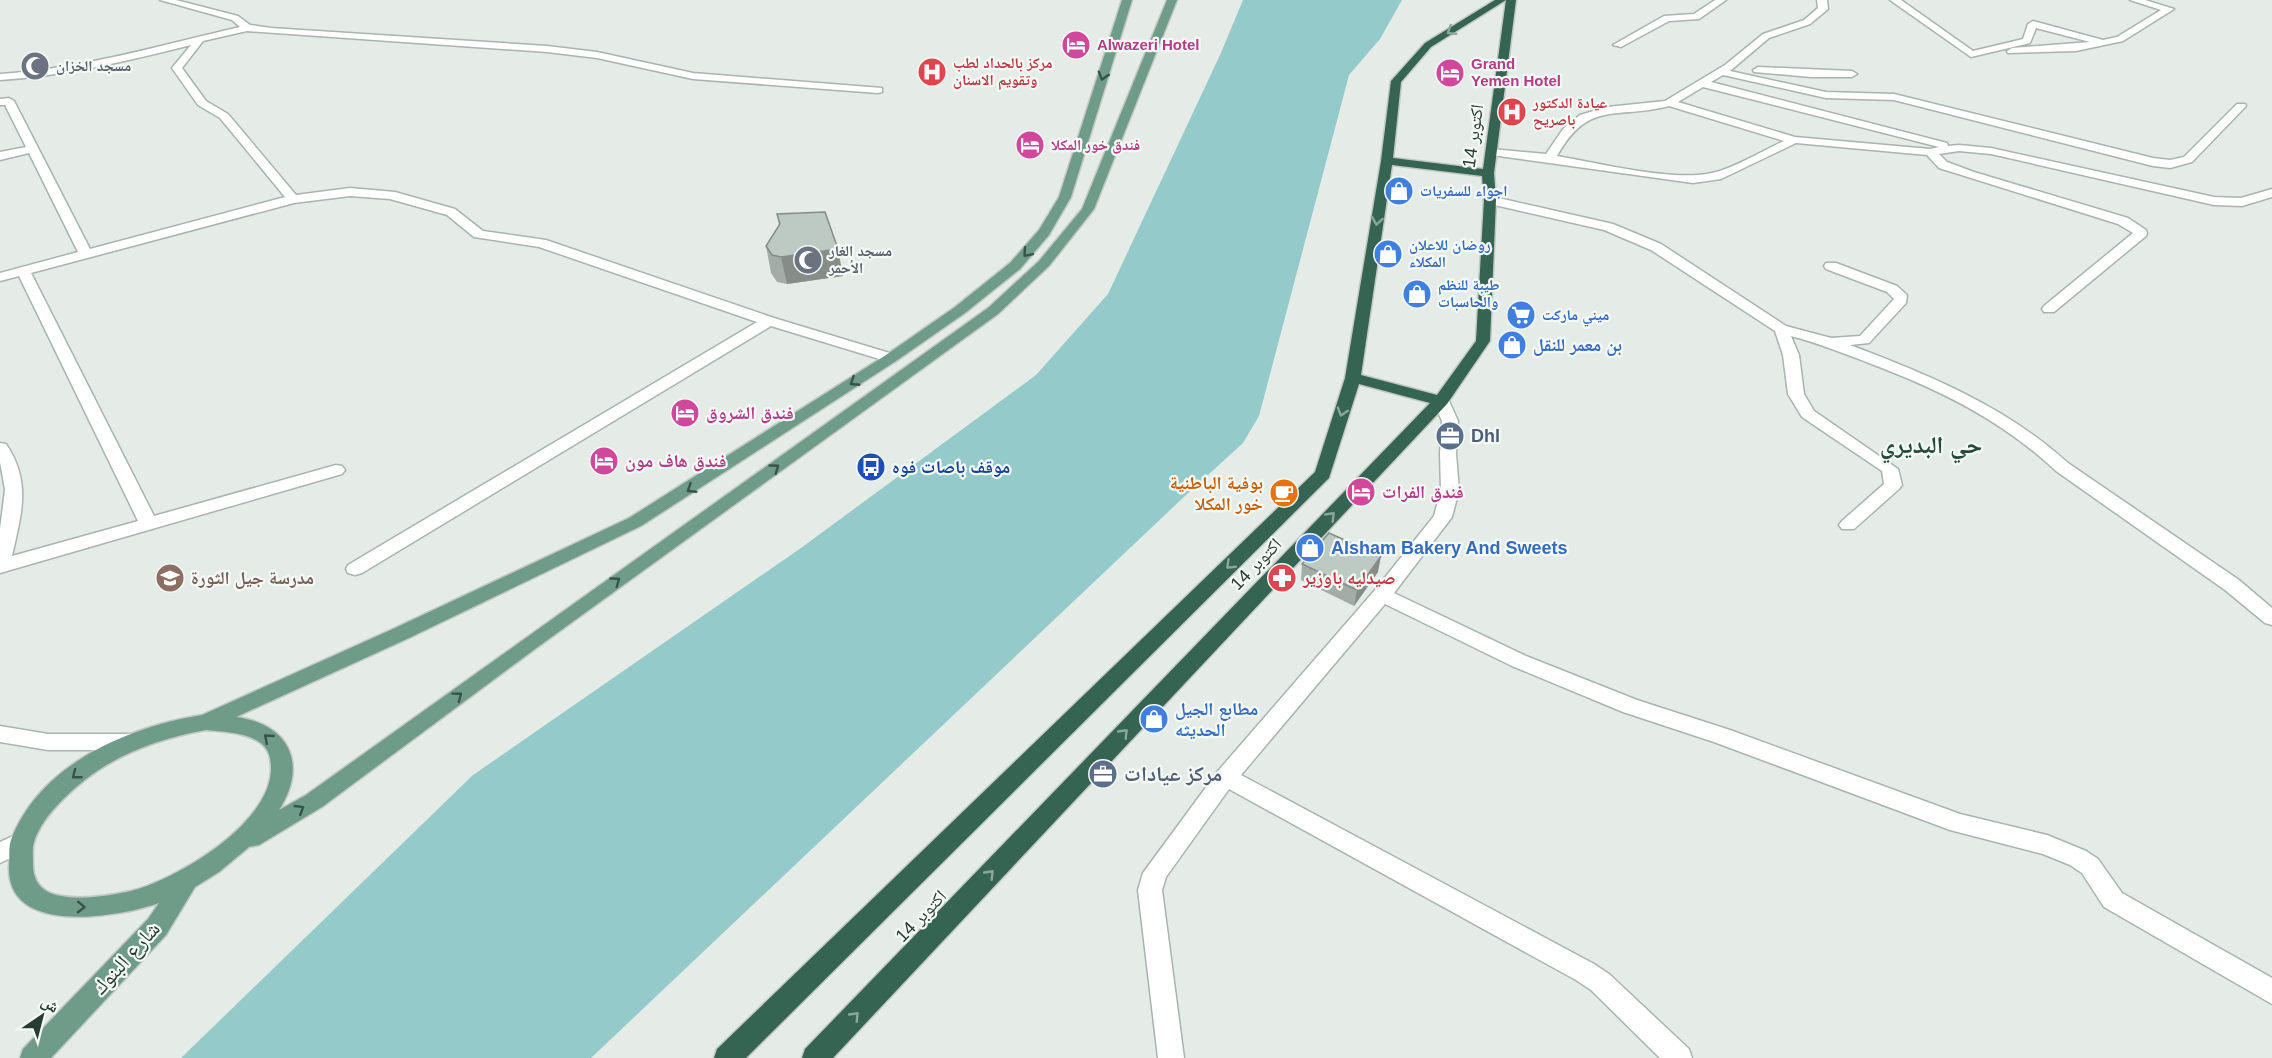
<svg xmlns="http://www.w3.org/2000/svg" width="2272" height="1058" font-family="Helvetica,'Noto Naskh Arabic',sans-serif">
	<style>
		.water { fill: #94cac9 }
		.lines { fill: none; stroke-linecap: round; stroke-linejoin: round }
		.minor-casing { stroke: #a8b4ad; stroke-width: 3 }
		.major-casing { stroke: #c2c8c6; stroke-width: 3 }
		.highway-casing { stroke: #c2c8c6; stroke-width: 3 }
		.minor { fill: #fff; fill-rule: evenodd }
		.major { fill: #6f9c89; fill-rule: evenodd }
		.highway { fill: #356453; fill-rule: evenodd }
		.wall { fill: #a3ada8 }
		.shaded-wall { fill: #848d88 }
		.building { fill: #bdc9c3; stroke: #848d88; stroke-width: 1.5 }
		.oneway { stroke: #8ba79c }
		.oneway2 { stroke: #385448 }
		.labels { text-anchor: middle; stroke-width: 4.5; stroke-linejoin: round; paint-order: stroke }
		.far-hotel-label { font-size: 15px; font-weight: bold; fill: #b23c85; stroke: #f5f9f6; text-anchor: start }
		.far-health-label { font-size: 15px; font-weight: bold; fill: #be3a42; stroke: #f5f9f6; text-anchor: start }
		.far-worship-label { font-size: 15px; font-weight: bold; fill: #5b616d; stroke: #f5f9f6; text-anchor: start }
		.far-shop-label { font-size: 15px; font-weight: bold; fill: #366cbe; stroke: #f5f9f6; text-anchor: start }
		.street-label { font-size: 18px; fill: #263c32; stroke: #f5f9f6 }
		.shop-label { font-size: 18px; font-weight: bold; fill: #366cbe; stroke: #f5f9f6; text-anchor: start }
		.hotel-label { font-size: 18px; font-weight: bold; fill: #b23c85; stroke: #f5f9f6; text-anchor: start }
		.service-label { font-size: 18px; font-weight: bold; fill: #4e5e75; stroke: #f5f9f6; text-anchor: start }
		.transit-label { font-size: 18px; font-weight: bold; fill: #164399; stroke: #f5f9f6; text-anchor: start }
		.food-label { font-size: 18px; font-weight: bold; fill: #c56008; stroke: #f5f9f6; text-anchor: end }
		.education-label { font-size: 18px; font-weight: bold; fill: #785e54; stroke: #f5f9f6; text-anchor: start }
		.health-label { font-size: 18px; font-weight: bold; fill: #be3a42; stroke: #f5f9f6; text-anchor: start }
		.near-service-label { font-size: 21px; font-weight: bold; fill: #4e5e75; stroke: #f5f9f6; text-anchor: start }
		.near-street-label { font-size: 21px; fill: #263c32; stroke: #f5f9f6 }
		.district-label { font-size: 24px; font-weight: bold; fill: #244b3b; stroke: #f5f9f6 }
	</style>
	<rect width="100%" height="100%" fill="#e5ece7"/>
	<polygon class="water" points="1243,0 1402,0 1380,39 1349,75 1259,416 1243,443 1186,495 591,1058 181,1058 473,775 801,548 1036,375 1108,294 1220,55"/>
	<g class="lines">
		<g class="minor-casing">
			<g id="minor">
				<path d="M160,0H176L238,16L250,25L271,28L547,46L597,52L693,73L882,88V92L878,93L693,79L597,58L547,52L247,31L203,41L182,68L206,101L228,114L296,195L350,188L395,192L455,209L483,231L546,240L774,318L896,355L899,358L896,361H886L771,326L362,573L355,575L348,573L346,569L348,565L757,322L539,247L474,237L447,215L390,199L350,196L294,203L31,273L154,516L336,465L342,466L345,470L342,474L0,573V529L5,490L0,462V443L6,444C32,482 21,515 12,556L138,521L19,276L0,281V273L78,252L29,153L0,160V152L26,147L5,105H0V99L9,98L14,101L90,249L285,197L220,118L198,105L172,68L191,45C127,61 65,76 0,80V74C82,69 161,45 240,27L232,20Z"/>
				<polygon points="1715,0 1726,0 1699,19 1669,21 1621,47 1613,45 1664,16 1694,14"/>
				<path d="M1817,0H1827L1828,9L1810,24L1769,38L1730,71L1826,92L1894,94L2153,158L2170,160L2184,157L2237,104H2245L2246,106L2192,162L2170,168L2153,166L1894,100L1826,98L1723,75L1711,82L1947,143L1948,146L1959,145L1991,148L2214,197L2241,198L2272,189V197L2242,206L2214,205L1991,154L1959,151L1939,154L1947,162L1974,172L2128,218L2146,230L2147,233L2146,236L2054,312H2044L2042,309L2044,306L2133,233L2118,224L1939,168L1927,155L1796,143L1721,179L1693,183L1492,155L1486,152L1492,149L1546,154L1563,129L1580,115L1607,107L1665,101L1725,65L1763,34L1804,20L1818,8ZM1703,87L1939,147L1930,149L1795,137L1678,102ZM1669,106L1784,141C1764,150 1733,169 1712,173C1673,182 1599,163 1557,156C1589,99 1616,120 1669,106Z"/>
				<polygon points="1890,0 1901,0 1973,51 2023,39 2028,24 2033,21 2103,40 2117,37 2161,10 2130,0 2145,0 2174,9 2123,41 2076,51 2008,53 2007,51 2012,48 2090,42 2036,28 2030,43 1971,57"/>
				<polygon points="1758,67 1852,71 1857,74 1852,77 1811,77 1754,72 1753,70"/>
				<path d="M1490,196L1613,224L1661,244L1786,326L1831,338L1860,336L1894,299L1887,292L1826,269L1824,266L1826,263H1836L1897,286L1907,295L1906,303L1869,343L1850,345C1929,375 2005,406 2068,463L2239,580L2272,608V625L2265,623L2225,590L2056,471C2002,420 1938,389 1869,363C1843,353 1818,343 1791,336L1799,355L1804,394L1814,411L1898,469L1902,485L1899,489L1854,529H1842L1839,525L1842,521L1884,484L1882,471L1802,417L1788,394L1783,355L1775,331L1651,250L1604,230L1486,203L1484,200L1486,197Z"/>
				<polygon points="1441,396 1449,401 1458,421 1456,454 1459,490 1452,517 1394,593 1526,656 1637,700 1730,730 1960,814 2047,835 2086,851 2098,859 2122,893 2272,978 2272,1004 2104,907 2082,873 2070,865 2043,854 1950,830 1714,742 1623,712 1512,666 1385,604 1241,775 1594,964 1609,974 1689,1049 1692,1058 1660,1058 1591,990 1576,980 1229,789 1166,877 1162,890 1184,1058 1158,1058 1138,890 1143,873 1218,771 1375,590 1434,516 1441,490 1440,454 1442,421 1433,401"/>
				<polygon points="0,726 48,734 131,734 139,736 142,742 139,748 131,750 48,750 0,742"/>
				<polygon points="22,832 30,835 34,842 30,849 0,863 0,842"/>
			</g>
		</g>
		<g class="major-casing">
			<path id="major" d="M1122,0H1132L1071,197L1049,235L1020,269L965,313L896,361L641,526L409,638L236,717C290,724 308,765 279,810L306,795L988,308L1039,261L1082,209L1167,0H1177L1094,209L1049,266L998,314L535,649L322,807L259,845L249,847L219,872L195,887L166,935L51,1058H20L23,1049L148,919L159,903C119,917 7,937 9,867C10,859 8,848 11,840C40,764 128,727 202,715L395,628L629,518L886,355L955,307L1010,263L1039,230L1059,197ZM206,730C224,732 247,732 262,744C270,751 271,760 271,769C271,823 178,879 131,891C108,896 74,902 50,893C37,887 33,877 33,864C33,857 32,848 34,842C42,817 66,795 86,779C121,752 162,738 206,730Z"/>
		</g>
		<g class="highway-casing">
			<path id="highway" d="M1495,0H1506L1431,47L1401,82L1393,158L1483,169L1506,0H1516L1494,173L1496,200L1490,341L1447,404L833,1058H802L805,1049L1430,403L1359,384L1329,478L746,1058H714L717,1049L1315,472L1345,378L1381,161L1391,81L1425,43ZM1392,165L1482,176L1484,200L1476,341L1437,395L1361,375Z"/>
		</g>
		<use href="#minor" class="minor"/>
		<use href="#major" class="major"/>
		<use href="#highway" class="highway"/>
	</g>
	<g class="wall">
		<polygon points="777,214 843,276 787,284 777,282 771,273 766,246 779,225"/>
		<polygon points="1302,564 1378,572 1354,606 1301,580"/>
	</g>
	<g class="shaded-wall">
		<polygon points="838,249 843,276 787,284 781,257"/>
		<polygon points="1381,556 1378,572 1354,606 1357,590"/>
	</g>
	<g class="building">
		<polygon points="825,212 838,249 781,257 772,255 766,246 780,224 777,214"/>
		<polygon points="1329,533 1381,556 1357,590 1302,564"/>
	</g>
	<defs><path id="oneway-chevron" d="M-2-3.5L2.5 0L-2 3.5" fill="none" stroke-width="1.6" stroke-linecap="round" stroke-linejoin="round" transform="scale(1.5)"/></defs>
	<g class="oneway">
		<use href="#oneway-chevron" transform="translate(1451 31) rotate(148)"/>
		<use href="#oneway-chevron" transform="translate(1377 221) rotate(99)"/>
		<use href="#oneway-chevron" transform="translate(1342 412) rotate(107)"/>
		<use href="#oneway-chevron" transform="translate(1331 516) rotate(-46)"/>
		<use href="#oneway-chevron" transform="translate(1230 565) rotate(136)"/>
		<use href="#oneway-chevron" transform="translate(1124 733) rotate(-46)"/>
		<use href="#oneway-chevron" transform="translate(990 874) rotate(-46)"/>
		<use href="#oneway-chevron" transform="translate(855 1016) rotate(-46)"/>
	</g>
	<g class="oneway2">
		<use href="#oneway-chevron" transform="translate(1103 76) rotate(107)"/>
		<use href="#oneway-chevron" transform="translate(1027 253) rotate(131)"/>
		<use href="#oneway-chevron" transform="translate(854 382) rotate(147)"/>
		<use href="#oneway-chevron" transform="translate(775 468) rotate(-36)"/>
		<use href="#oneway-chevron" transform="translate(691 489) rotate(147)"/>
		<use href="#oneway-chevron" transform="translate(616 581) rotate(-36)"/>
		<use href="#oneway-chevron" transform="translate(458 696) rotate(-37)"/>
		<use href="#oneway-chevron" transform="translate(268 738) rotate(-139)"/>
		<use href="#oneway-chevron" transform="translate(76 775) rotate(142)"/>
		<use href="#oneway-chevron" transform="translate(300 809) rotate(-31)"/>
		<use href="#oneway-chevron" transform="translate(81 907) rotate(1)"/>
	</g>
	<defs>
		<g id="hotel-disc" transform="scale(1.5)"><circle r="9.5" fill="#d1479c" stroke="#f5f9f6"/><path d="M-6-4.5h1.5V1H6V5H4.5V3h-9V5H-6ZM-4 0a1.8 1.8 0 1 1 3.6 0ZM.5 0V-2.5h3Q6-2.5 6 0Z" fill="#fff"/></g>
		<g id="mosque-disc" transform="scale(1.5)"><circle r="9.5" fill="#6b7280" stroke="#f5f9f6"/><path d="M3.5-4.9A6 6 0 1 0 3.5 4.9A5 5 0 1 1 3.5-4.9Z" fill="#fff"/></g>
		<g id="hospital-disc" transform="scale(1.5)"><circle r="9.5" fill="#e0444e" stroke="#f5f9f6"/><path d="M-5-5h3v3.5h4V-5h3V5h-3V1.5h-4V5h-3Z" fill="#fff"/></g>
		<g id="shop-disc" transform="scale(1.5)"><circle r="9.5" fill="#3f7fe0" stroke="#f5f9f6"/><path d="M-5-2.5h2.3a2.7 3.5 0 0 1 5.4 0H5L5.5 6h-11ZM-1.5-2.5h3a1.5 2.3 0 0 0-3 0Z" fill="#fff"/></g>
		<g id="supermarket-disc" transform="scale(1.5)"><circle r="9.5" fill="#3f7fe0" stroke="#f5f9f6"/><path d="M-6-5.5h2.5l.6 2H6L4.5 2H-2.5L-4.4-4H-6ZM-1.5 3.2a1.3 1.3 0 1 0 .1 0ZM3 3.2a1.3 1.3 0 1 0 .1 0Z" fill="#fff"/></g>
		<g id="office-disc" transform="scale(1.5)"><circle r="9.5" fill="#5c6f8a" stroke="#f5f9f6"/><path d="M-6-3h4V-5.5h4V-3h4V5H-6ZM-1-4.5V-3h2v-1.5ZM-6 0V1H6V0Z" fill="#fff"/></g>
		<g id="bus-disc" transform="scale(1.5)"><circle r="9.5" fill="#1a4fb4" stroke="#f5f9f6"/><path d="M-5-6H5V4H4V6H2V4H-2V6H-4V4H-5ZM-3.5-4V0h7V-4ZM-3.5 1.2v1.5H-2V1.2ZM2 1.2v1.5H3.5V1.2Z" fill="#fff"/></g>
		<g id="cafe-disc" transform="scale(1.5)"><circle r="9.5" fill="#e8710a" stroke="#f5f9f6"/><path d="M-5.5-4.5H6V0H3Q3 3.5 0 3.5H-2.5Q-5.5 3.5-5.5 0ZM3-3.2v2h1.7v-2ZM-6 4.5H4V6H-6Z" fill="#fff"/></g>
		<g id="school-disc" transform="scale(1.5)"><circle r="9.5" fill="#8d6e63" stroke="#f5f9f6"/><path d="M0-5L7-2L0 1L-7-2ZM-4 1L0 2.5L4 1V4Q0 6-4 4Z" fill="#fff"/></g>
		<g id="pharmacy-disc" transform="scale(1.5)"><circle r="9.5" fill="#e0444e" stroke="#f5f9f6"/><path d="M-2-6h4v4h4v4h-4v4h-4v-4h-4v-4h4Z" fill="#fff"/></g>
	</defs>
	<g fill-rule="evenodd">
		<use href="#hotel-disc" x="1076" y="45"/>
		<use href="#mosque-disc" x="35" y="66"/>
		<use href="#hospital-disc" x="932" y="72"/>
		<use href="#hotel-disc" x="1450" y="73"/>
		<use href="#hospital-disc" x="1512" y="112"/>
		<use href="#hotel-disc" x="1030" y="145"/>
		<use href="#shop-disc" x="1399" y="191"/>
		<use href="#shop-disc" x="1388" y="254"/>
		<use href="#mosque-disc" x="808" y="260"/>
		<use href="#shop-disc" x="1417" y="294"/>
		<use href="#supermarket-disc" x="1521" y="315"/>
		<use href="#shop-disc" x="1512" y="345"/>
		<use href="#hotel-disc" x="685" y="413"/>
		<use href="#office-disc" x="1450" y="436"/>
		<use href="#hotel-disc" x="604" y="461"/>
		<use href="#bus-disc" x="871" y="467"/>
		<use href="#hotel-disc" x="1361" y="492"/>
		<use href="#cafe-disc" x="1284" y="493"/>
		<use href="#shop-disc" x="1310" y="548"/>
		<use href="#school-disc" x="170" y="578"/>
		<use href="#pharmacy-disc" x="1282" y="578"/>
		<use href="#shop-disc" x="1154" y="719"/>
		<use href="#office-disc" x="1103" y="774"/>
	</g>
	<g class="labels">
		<g class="far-hotel-label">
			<text x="1097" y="50">Alwazeri Hotel</text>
			<text x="1471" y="69">Grand<tspan x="1471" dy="17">Yemen Hotel</tspan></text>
			<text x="1051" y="150">فندق خور المكلا</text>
		</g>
		<g class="far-health-label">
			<text x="953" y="68">مركز بالحداد لطب<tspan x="953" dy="17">وتقويم الاسنان</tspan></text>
			<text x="1533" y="108">عيادة الدكتور<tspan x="1533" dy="17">باصريح</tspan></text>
		</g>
		<g class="far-worship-label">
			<text x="56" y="71">مسجد الخزان</text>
			<text x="829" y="256">مسجد الغار<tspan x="829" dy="17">الأحمر</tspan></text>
		</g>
		<g class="far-shop-label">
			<text x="1420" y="196">اجواء للسفريات</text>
			<text x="1409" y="250">روضان للاعلان<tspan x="1409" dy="17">المكلاء</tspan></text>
			<text x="1438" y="290">طيبة للنظم<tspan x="1438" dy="17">والحاسبات</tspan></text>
			<text x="1542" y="320">ميني ماركت</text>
		</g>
		<g class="street-label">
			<text transform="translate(1473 136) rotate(-82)" y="6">14 اكتوبر</text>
			<text transform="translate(1256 564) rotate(-46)" y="6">14 اكتوبر</text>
			<text transform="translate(921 916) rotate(-46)" y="6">14 اكتوبر</text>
		</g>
		<g class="shop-label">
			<text x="1533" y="351">بن معمر للنقل</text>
			<text x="1331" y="554">Alsham Bakery And Sweets</text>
			<text x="1175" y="715">مطابع الجيل<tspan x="1175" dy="21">الحديثه</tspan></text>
		</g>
		<g class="hotel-label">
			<text x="706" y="419">فندق الشروق</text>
			<text x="625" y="467">فندق هاف مون</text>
			<text x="1382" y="498">فندق الفرات</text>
		</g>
		<g class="service-label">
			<text x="1471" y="442">Dhl</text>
		</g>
		<g class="transit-label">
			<text x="892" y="473">موقف باصات فوه</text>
		</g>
		<g class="food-label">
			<text x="1263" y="489">بوفية الباطنية<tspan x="1263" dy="21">خور المكلا</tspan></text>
		</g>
		<g class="education-label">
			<text x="191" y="584">مدرسة جيل الثورة</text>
		</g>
		<g class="health-label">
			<text x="1303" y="584">صيدليه باوزير</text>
		</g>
		<g class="near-service-label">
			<text x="1124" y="781">مركز عيادات</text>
		</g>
		<g class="near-street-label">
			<text transform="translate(126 958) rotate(-48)" y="7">شارع البنوك</text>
		</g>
		<g class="district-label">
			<text x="1931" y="453">حي البديري</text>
		</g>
	</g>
	<g transform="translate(42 1016) rotate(35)" stroke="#f5f9f6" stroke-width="4.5" paint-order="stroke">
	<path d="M0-4.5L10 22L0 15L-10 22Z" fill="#263c32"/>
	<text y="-9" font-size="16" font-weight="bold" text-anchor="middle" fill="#263c32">ش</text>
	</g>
</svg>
